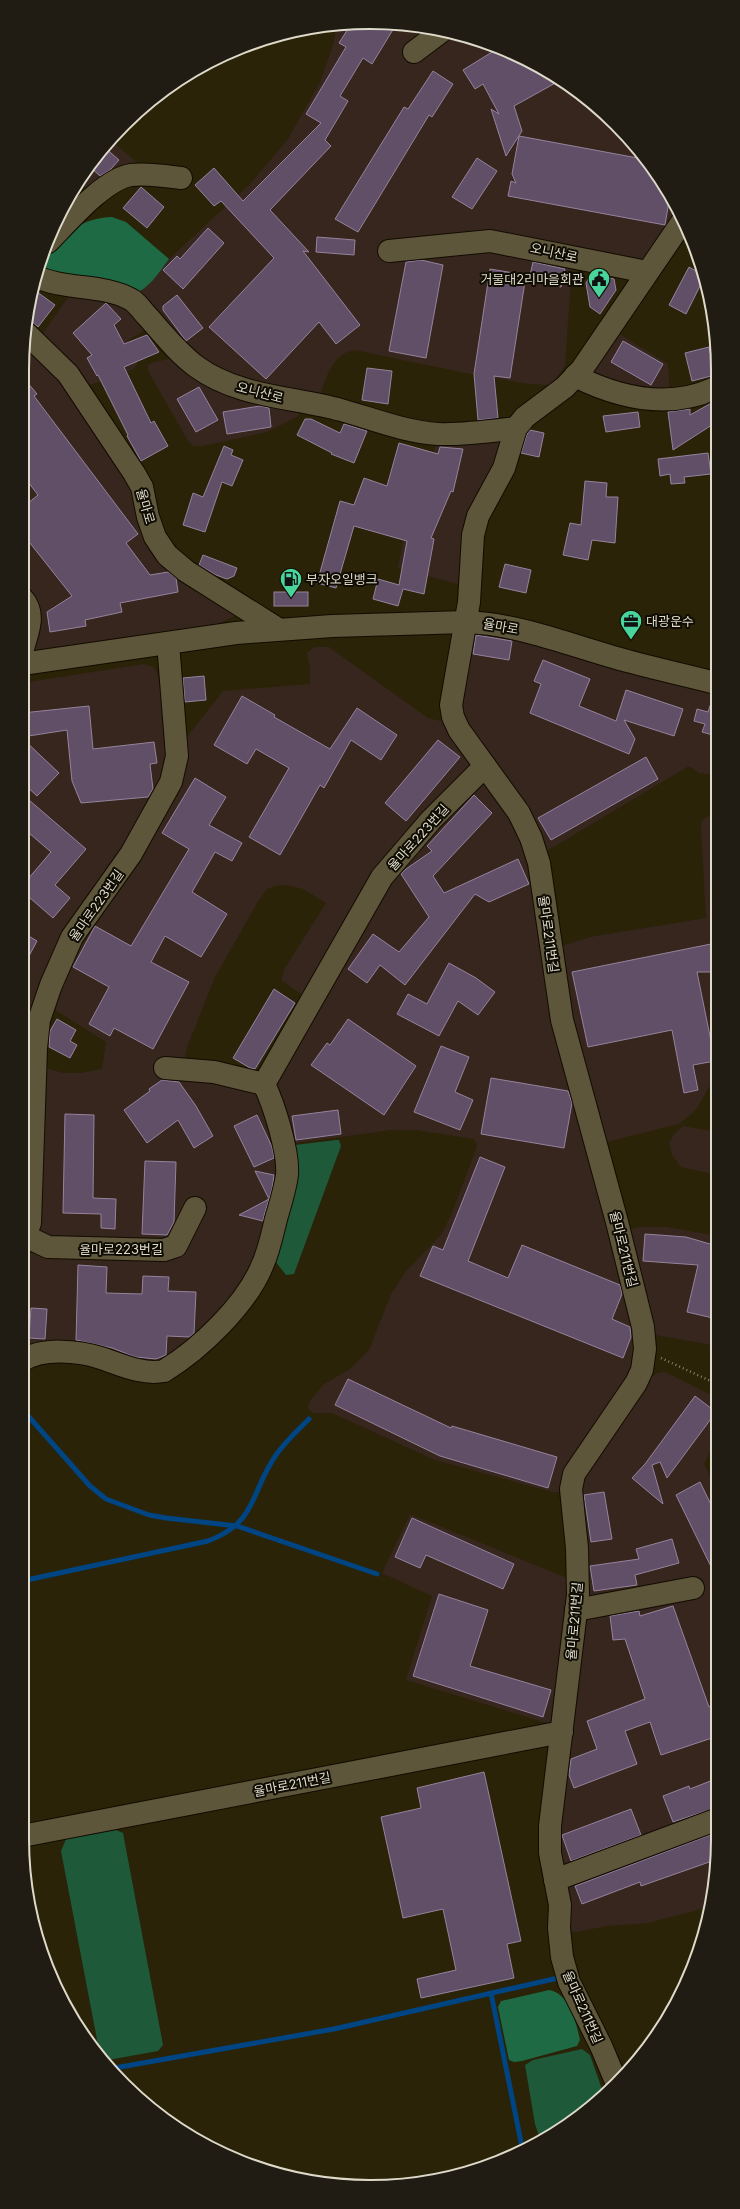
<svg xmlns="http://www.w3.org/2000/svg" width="740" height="2209" font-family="Inter,'Noto Sans KR',sans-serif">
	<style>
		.industrial { fill: #37261d }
		.green { fill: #1e593a }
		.forest { fill: #1d6a44 }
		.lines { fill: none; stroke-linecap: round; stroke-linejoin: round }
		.stream { stroke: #004583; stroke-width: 5 }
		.building { fill: #604f67; stroke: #95839d }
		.minor-casing { stroke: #120c00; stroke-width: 24 }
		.path { stroke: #87816b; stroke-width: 2.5; stroke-dasharray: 1 3; stroke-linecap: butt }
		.minor { stroke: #5d563a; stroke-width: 22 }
		.labels { text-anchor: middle; stroke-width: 4; stroke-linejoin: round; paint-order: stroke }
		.street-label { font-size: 13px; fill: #dedaca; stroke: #0f0c03 }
		.poi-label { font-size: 13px; fill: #dedaca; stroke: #0f0c03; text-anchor: start }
		.rim { fill: none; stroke: #dedaca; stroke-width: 2 }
	</style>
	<rect width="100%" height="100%" fill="#2a2307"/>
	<g class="industrial">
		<polygon points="393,23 423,28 440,40 452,32 460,34 544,69 632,141 677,213 646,260 576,246 572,263 565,366 551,385 529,384 465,373 355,350 345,353 337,359 329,371 318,399 218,373 132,294 147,286 169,259 252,182 288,139 321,80 333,45 337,25"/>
		<polygon points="111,140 136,162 108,180 89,189 78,184 94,158"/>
		<polygon points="71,293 118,300 150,327 127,341 137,359 137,365 132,370 87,386 41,336"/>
		<polygon points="613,330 668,364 670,395 657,396 587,371"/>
		<polygon points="26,340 52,365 129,475 143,522 235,611 233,617 205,629 22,653 22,370"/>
		<polygon points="174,358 298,407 299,416 267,432 203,446 193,446 188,441 148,371 148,365 154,362"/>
		<polygon points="505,434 461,585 398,568 407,520 423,489 437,441"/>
		<polygon points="471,626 716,690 716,773 707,774 699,773 689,766 545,852 472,736 460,702"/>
		<polygon points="314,647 329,647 428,718 445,722 471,766 304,996 281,980 285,968 326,903 303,889 287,885 275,886 267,889 256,905 215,977 186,1050 185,1059 256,1088 283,1162 254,1273 169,1364 22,1355 22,1229 43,1067 63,1073 81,1073 102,1069 106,1042 52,1008 63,971 186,738 223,691 310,684 310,669 307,653"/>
		<polygon points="144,664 153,667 157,673 160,684 168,749 166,783 51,959 22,1204 22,795 25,793 22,789 22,683"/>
		<polygon points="486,784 494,787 529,850 632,1303 635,1367 566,1493 552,1492 435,1460 332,1413 313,1413 308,1409 309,1402 324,1384 350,1369 369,1350 391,1294 406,1271 441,1235 452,1213 477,1146 474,1139 416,1130 392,1130 288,1144 277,1097 277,1084 395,872 477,787"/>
		<polygon points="716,812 717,1073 696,1110 679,1124 603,1143 569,1016 559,947 590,937 706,918 701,827 702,820"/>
		<polygon points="683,1126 717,1132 717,1175 681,1167 672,1155 669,1143 674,1134"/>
		<polygon points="642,1227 667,1227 717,1236 717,1346 650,1334 629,1233 633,1228"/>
		<polygon points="665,1372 717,1398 717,1437 704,1464 717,1490 718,1839 709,1907 648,1923 607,1926 576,1932 570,1931 555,1853 580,1477 650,1378 657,1373"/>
		<polygon points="410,1514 572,1580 553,1725 406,1680 432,1596 382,1573"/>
	</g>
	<g class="green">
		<polygon points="336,1140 339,1140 341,1146 294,1274 286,1275 275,1261 295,1145"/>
		<polygon points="116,1830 123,1833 163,2045 158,2051 108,2060 103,2059 99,2050 61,1851 66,1839"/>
		<polygon points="582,2049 590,2055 604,2095 564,2128 540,2139 535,2124 525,2065 533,2060"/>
	</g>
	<g class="forest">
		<path d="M112,217L126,222L169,259C159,272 149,290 132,294L40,268C56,239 78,218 112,217Z"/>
		<path d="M549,1990C569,1993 576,2022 580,2040L577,2046L522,2061L514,2062L509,2060L498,2007L501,2001Z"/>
	</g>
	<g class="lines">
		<g class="stream">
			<polyline points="22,1409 90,1486 106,1499 149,1515 166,1518 237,1526 377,1574"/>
			<path d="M22,1581L208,1541C258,1522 250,1492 276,1455C285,1442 298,1430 309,1419"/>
			<polyline points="491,1993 522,2147"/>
			<polyline points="109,2069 334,2029 558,1978"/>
		</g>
	</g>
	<g class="building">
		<polygon points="393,23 397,23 372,64 363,58 340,96 348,101 325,140 331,146 270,210 309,252 303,251 360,325 336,344 319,322 266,379 209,327 274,258 221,201 214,206 195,185 214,168 243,201 321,123 306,114 346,47 339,43 351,24"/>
		<polygon points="497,49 544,69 559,81 514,106 522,131 506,156 491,109 499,114 483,84 475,89 463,70"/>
		<polygon points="433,71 453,84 432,117 429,115 358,232 335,219 404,107 408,109"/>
		<polygon points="519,136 643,159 669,201 665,225 508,196 511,181 516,183 512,174"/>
		<polygon points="104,147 119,160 110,170 100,176 89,166"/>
		<polygon points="477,158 497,171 472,209 452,197"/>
		<polygon points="141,187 164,207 147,228 123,208"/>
		<polygon points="208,228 224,243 183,289 163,270 177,256 180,259"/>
		<polygon points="317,237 355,240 354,255 316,252"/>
		<polygon points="421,260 443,265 426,358 389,351 406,262"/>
		<polygon points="533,262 565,269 561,287 529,280"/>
		<polygon points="689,267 701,274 703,280 686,314 669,305"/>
		<polygon points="490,269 526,275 510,378 494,376 498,418 478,420 474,374"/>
		<polygon points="591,274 614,279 616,290 600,314 590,307 586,283"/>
		<polygon points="33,289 55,305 38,327 29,319"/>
		<polygon points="177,295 203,328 186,341 163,310 163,306"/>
		<polygon points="106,303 121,319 114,325 124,344 147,335 159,352 124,367 151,423 154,421 168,446 141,461 127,436 128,435 98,375 97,376 87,358 92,355 73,333"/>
		<polygon points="623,341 663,364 651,385 611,362"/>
		<polygon points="709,347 715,375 692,381 685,353"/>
		<polygon points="367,368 392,371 388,404 362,400"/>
		<polygon points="22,376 37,394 34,396 138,534 126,543 150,575 168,572 176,578 178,592 120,603 122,612 85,620 86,626 50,632 47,612 72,596 22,533 22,508 38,495 22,474"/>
		<polygon points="199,387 218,420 196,432 177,399"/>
		<polygon points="715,401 715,423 673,450 668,412 690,409 690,415"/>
		<polygon points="260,406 269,408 271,427 227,434 223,412"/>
		<polygon points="638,412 640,427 606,432 603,416"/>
		<polygon points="305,419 311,419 340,433 344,424 367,431 354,463 331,454 332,453 297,435"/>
		<polygon points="530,430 544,433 539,457 521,453 527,434"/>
		<polygon points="399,443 438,454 440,447 463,449 453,492 451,491 431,538 434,539 424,594 403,589 398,606 373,599 378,579 399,585 407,541 354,526 336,588 317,583 340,501 354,505 364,478 387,486"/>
		<polygon points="224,446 233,450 231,455 243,460 232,486 222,482 205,532 183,525 193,493 203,497"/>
		<polygon points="708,453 711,474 684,477 685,483 671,484 670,474 660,476 658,459"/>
		<polygon points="585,481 607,483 606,497 618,497 615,543 592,540 588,560 563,555 570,523 581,525"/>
		<polygon points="203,555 237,568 234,576 227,579 216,575 199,565"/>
		<polygon points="505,564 531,570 526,593 499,587"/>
		<rect x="274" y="592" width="34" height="14"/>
		<polygon points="476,635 512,641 509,660 473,654"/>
		<polygon points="543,660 590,679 579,706 616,721 626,690 683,709 674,736 624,720 635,739 629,754 530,713 541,684 534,681"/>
		<polygon points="204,676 206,700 185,702 183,678"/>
		<polygon points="242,696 275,715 274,717 330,749 357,708 397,735 381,760 351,740 324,788 320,785 280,855 249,837 289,768 256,749 247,764 214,745"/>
		<polygon points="713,697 716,698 716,736 702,732 705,724 694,721 697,709 708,712"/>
		<polygon points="89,706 93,749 154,742 157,763 150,764 153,789 148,797 81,803 72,781 67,730 22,737 22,713"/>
		<polygon points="22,738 59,773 37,796 22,782"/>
		<polygon points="438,740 460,757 406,821 385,803"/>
		<polygon points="646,757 658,779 551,840 538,818"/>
		<polygon points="195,778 226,797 209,825 242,843 232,861 215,852 192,892 227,914 201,957 165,936 151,962 189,982 153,1049 114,1028 110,1036 89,1024 109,987 73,967 95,926 131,946 189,849 162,833"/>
		<polygon points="474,795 492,813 433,876 444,893 518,859 529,884 489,902 475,894 405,985 380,965 367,983 348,969 373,934 399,952 429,917 401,874 406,869 432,851 427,846"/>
		<polygon points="29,800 86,849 55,885 70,898 53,918 22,891 22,886 51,852 22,827 22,807"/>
		<polygon points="22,932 37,941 22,969"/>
		<polygon points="716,943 716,972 697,972 715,1061 693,1065 698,1090 684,1093 672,1030 588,1047 572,972"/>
		<polygon points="449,963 476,978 495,992 478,1015 458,1001 439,1036 397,1014 408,994 427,1004"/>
		<polygon points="274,989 295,1003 255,1069 250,1068 233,1058"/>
		<polygon points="57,1019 76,1030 70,1041 77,1045 70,1058 49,1047 50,1031"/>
		<polygon points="348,1019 416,1066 384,1115 311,1065 327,1043 330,1045"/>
		<polygon points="441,1046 469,1057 455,1092 473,1100 460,1130 414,1112"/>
		<polygon points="491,1078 568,1091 572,1103 564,1148 481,1134"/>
		<polygon points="162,1080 179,1082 196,1106 213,1136 194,1148 178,1120 147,1143 124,1110 150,1091 149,1089"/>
		<polygon points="338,1110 341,1134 296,1140 292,1116"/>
		<polygon points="65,1114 94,1115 93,1198 116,1199 115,1229 101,1228 101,1214 63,1213"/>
		<polygon points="257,1115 272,1147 274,1158 254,1167 234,1126"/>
		<polygon points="480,1157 505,1167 468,1261 508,1278 522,1245 620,1285 622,1294 612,1319 630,1327 631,1337 623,1358 420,1276 433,1246 443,1250"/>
		<polygon points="145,1161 176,1162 174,1222 167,1235 142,1234"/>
		<polygon points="255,1171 274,1175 272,1189 269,1199 264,1216 263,1221 239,1215 269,1199"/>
		<polygon points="645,1234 686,1237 717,1246 717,1319 687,1312 698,1265 643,1261"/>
		<polygon points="78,1265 107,1267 106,1293 142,1294 143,1276 169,1277 168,1291 196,1292 194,1333 189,1337 167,1336 166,1355 156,1359 135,1357 112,1348 76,1340"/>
		<polygon points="31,1308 47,1309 45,1339 29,1338"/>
		<polygon points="348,1379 451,1428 452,1426 557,1457 548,1488 440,1456 335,1405"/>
		<polygon points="695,1396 716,1412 667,1478 660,1462 652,1465 663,1504 632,1478 645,1464"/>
		<polygon points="700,1482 717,1517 718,1581 676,1495"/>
		<polygon points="604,1492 612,1539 591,1542 584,1495"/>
		<polygon points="412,1518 514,1564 503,1589 426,1555 420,1568 395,1557"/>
		<polygon points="672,1539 679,1563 635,1575 637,1585 594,1591 590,1566 639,1559 636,1549"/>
		<polygon points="439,1594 488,1610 470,1666 551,1690 543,1717 413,1676"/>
		<polygon points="673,1606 709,1707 718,1701 718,1736 661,1755 650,1722 625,1731 637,1764 574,1788 569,1775 571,1759 597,1749 587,1721 645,1699 625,1639 613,1640 610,1616 639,1611 640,1616"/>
		<polygon points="484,1772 521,1941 507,1944 514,1978 421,1998 417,1979 456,1970 443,1909 403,1918 381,1817 421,1808 417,1788"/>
		<polygon points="718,1778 718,1807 673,1822 663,1796 689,1786 690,1789"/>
		<polygon points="631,1809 641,1835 571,1861 562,1835"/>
		<polygon points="710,1835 716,1853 715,1860 641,1886 640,1882 582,1904 575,1886"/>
	</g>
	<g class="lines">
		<g class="minor-casing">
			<g id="minor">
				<polyline points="414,52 442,31"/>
				<path d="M48,242C67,223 104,179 131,175C148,173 165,176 181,178"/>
				<polyline points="389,251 490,241 647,272"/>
				<path d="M35,276C66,291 102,283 132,300C138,304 143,312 148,317C163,334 179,354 197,367C238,397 294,397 341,410C373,419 405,432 438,434C464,435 491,431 516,428"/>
				<polyline points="27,334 68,374 134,473 142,487 148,517 155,537 167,555 186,571 278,629"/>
				<path d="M575,376C619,398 668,410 715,388"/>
				<path d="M22,598C37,614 27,633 22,652"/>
				<path d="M22,664L236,633L332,626L466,622C517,624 564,643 613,657C647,667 681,674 716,683"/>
				<polyline points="165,1068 214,1072 264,1084"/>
				<polyline points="25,1236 48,1247 164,1250 176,1246 195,1208"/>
				<polyline points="22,1244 30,1223 36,1048 39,1020 51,985 72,937 131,854 171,782 177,756 168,643"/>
				<path d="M22,1361C42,1347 79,1351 101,1358C122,1365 142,1375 164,1371C200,1349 246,1305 262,1266C269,1251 272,1235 276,1219C280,1205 285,1190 287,1175C289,1152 274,1105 264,1084L382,877L431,820L485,766"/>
				<polyline points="576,1610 693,1588"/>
				<polyline points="22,1836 562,1732"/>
				<polyline points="555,1880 718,1819"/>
				<polyline points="617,2084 601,2046 569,1982 562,1957 559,1928 560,1905 550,1853 550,1826 578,1595 577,1548 571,1489 574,1474 636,1383 642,1370 645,1349 643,1327 617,1222 562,1020 539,863 531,838 519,813 459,730 453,717 451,705 469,602 473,535 478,516 504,468 516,428 525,417 565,387 582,369 682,222"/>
			</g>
		</g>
		<polyline class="path" points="661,1358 717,1384"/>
		<use href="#minor" class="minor"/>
	</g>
	<defs>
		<g id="civic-pin" transform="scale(1.15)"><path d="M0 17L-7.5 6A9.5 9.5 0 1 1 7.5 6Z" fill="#49d49c" stroke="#0f0c03"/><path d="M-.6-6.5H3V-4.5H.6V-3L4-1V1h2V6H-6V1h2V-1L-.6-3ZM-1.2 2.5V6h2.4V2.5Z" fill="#111"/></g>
		<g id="fuel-pin" transform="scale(1.15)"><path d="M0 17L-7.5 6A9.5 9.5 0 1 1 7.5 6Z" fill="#49d49c" stroke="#0f0c03"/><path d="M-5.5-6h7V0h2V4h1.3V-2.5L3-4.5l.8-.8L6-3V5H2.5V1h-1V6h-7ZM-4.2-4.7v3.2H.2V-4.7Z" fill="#111"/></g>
		<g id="office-pin" transform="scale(1.15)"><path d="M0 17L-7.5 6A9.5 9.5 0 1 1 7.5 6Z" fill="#49d49c" stroke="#0f0c03"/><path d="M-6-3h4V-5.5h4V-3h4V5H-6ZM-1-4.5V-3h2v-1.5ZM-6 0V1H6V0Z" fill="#111"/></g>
	</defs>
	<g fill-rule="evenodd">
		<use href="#civic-pin" x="599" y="279"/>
		<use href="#fuel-pin" x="291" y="579"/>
		<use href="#office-pin" x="631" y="621"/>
	</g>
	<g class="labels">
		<g class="street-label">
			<text transform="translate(554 252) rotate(12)" y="5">오니산로</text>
			<text transform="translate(260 392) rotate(15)" y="5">오니산로</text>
			<text transform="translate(146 506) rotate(74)" y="5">율마로</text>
			<text transform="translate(501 626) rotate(10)" y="5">율마로</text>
			<text transform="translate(418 837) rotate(-48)" y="5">율마로223번길</text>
			<text transform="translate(96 905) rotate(-55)" y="5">율마로223번길</text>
			<text transform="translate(549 934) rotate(82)" y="5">율마로211번길</text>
			<text x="121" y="1254">율마로223번길</text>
			<text transform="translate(624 1249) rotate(76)" y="5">율마로211번길</text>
			<text transform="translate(574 1621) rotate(-85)" y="5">율마로211번길</text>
			<text transform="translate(292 1784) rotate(-11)" y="5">율마로211번길</text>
			<text transform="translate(583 2007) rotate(66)" y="5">율마로211번길</text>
		</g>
		<g class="poi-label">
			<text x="584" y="284" text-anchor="end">거물대2리마을회관</text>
			<text x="306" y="584">부자오일뱅크</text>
			<text x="646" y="626">대광운수</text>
		</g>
	</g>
	<path d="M0 0H740V2209H0ZM370 29H370A341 341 0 0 1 711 370V1839A341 341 0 0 1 370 2180H370A341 341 0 0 1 29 1839V370A341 341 0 0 1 370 29Z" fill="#201c13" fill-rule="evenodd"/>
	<path class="rim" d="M370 29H370A341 341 0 0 1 711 370V1839A341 341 0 0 1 370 2180H370A341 341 0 0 1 29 1839V370A341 341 0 0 1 370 29Z"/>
</svg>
